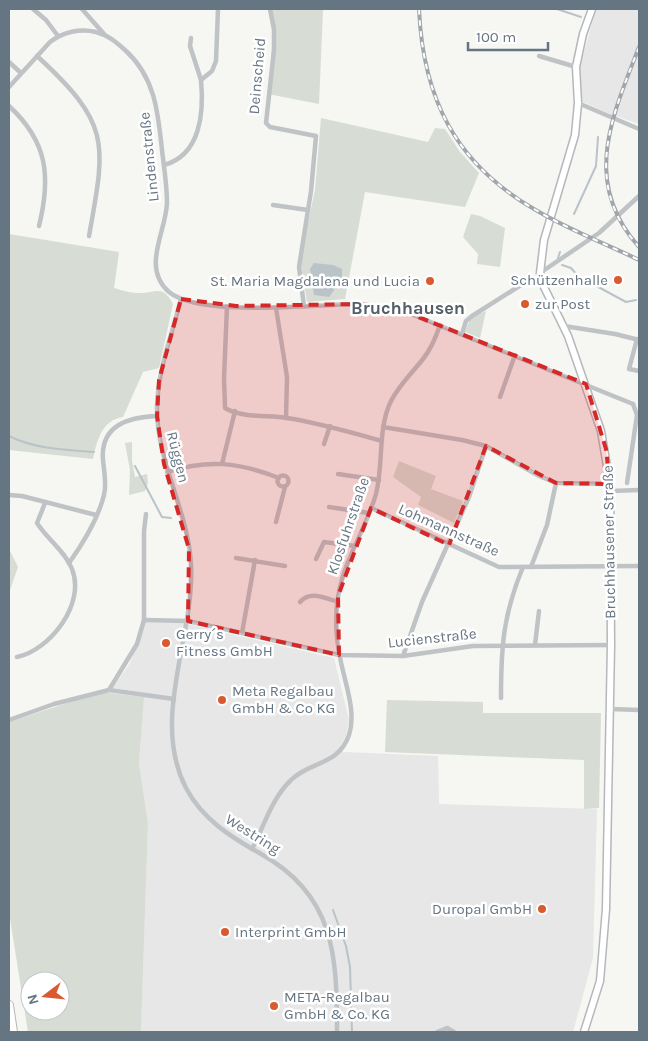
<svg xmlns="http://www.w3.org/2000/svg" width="648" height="1041" font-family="Karla,sans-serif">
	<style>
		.built { fill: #e6e7e6 }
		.green { fill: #d7dcd4; fill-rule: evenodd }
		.water { fill: #b9c3c8 }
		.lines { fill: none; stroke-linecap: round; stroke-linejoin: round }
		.stream { stroke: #b9c3c8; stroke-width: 2 }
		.secondary-casing { stroke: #b4b8bc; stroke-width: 9 }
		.highway-casing { stroke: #b4b7ba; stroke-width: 10 }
		.street { stroke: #bfc3c6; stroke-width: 4.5 }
		.secondary { stroke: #fff; stroke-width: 6 }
		.highway { stroke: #fff; stroke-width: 8 }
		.rail-casing { stroke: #a0a6ab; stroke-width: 4 }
		.rail { stroke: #fff; stroke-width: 2; stroke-dasharray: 5.5; stroke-linecap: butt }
		.marked { fill: #d62828; fill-opacity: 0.2; stroke: #d62828; stroke-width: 4; stroke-dasharray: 10 6; stroke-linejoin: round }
		.poi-dot { fill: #d95a2f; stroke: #fff; stroke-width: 2 }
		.labels { text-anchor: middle; stroke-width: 5; stroke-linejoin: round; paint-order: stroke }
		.street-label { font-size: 15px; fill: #667582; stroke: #fff }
		.poi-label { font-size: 15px; fill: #667582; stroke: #fff; text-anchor: start }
		.quarter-label { font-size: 18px; font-weight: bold; fill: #545e67; stroke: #fff }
	</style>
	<rect width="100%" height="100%" fill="#f6f6f2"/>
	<g class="built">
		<polygon points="596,9 639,9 639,124 610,114 581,101 579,70"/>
		<polygon points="145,622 183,623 334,658 349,720 346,736 339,748 344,752 438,756 439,804 597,809 593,958 573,1032 141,1032 148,823 139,762 144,693 113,688 130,663"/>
	</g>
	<g class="green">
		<polygon points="268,9 323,9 319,104 268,94 273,36"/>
		<polygon points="321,118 428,142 435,128 445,129 460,152 479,173 465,207 365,192 345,299 307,302 300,260 315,190"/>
		<polygon points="471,214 480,216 505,228 500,267 477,264 478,254 463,237"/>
		<path d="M9,234L119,252L114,288C121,290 130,293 138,293C155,294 162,283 173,304L159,368L143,372L123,417C102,420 97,440 93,459L9,450Z"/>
		<polygon points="486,311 480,338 465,332 471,317"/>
		<polygon points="132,442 132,461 135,477 147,474 148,483 145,491 129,495 130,470 125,443"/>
		<polygon points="399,461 436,476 431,489 463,501 454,523 418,505 421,497 393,477"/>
		<polygon points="9,549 18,567 9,593"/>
		<path d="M101,692L144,697L139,763L148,823L141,1032H28L9,912V722ZM30,981H60V1011H30Z"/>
		<polygon points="387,700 483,702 483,713 601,713 599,808 584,809 584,760 385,752"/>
	</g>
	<polygon class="water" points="314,263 333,265 342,269 342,279 329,297 314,295 310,269"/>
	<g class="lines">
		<g class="stream">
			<polyline points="557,9 581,17"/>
			<polyline points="574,214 596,166 598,137"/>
			<polyline points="558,258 560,252"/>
			<polyline points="562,265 571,268 578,276 626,302 636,300"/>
			<path d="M9,436C35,449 65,450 94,452"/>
			<polyline points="135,466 162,517 171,518"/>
			<polyline points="333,910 346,946 350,967 352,1032"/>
		</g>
		<g class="secondary-casing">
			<polyline id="secondary" points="584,1032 600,981 606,909 611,645 610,484 601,431 568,336 544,287 540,273 544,240 575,135 578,103 576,67 583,34 592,9"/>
		</g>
		<g class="highway-casing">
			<polyline id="highway" points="9,1005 13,1032"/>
		</g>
		<g class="street">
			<polyline points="33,9 46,20 58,36"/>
			<polyline points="82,9 104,34"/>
			<polyline points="270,9 274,29 274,50 266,123 270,127 316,136 311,191 299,267 304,306"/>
			<polyline points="191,38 190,46 201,80"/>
			<path d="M37,56C111,124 106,142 89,236"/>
			<polyline points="539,56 576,67"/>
			<polyline points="9,62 21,73"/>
			<path d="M9,87L50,42C63,32 80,28 96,32C108,35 116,42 125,50C155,77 158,112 162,150C164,167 167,185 167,203C166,232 141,268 169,292C201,318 317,304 360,304C374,305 388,308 401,310L633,404"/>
			<polyline points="578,103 639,129"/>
			<path d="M9,106C48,142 51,177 39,226"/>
			<path d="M164,165C201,155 204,112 201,80L212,71L216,61L218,9"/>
			<polyline points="273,205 308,210"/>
			<polyline points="540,273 599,233 639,196"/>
			<path d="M181,299C172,334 158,370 157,406C156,462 188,509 191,564C195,637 150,718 186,788C203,820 231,837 261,854C335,895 337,956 337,1032"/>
			<path d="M227,306L224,378L225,408C241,418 268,415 287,418C319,423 350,432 382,441"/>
			<polyline points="276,308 287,377 286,418"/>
			<polyline points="564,326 615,334 639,340"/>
			<polyline points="462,334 466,321 472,316 521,285 542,282"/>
			<polyline points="637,339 629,369 639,371"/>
			<polyline points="500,397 515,355"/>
			<polyline points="383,427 462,440 486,446 539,476 556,483 610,484"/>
			<polyline points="324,444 330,426"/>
			<polyline points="222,464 235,411"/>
			<path d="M167,472C208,459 238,462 279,478"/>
			<polyline points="338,474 379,480"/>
			<circle cx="283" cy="481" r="5.5"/>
			<polyline points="627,483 637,415 633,404"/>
			<polyline points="611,491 639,490"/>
			<polyline points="9,495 22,496 96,515"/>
			<polyline points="329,507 369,513"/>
			<polyline points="371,508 499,567 639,566"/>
			<polyline points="146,514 144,531 144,620 137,644 109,690 174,699"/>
			<polyline points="276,522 285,487"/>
			<polyline points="236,558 285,566"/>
			<polyline points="316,559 324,542 355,546"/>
			<path d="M69,563C84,542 98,519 104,495C107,483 104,472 103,460C100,425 129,417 157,416"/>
			<polyline points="531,567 547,525 556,483"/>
			<path d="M300,602C310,590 325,598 338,602"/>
			<polyline points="144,620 188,621 339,655 403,656 473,646 611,645"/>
			<polyline points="242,633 255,560"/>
			<polyline points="535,645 539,611"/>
			<polyline points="403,656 422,602 469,497 486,446"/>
			<path d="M17,657C50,650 86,604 72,569C65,551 47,539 37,523L45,503"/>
			<path d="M501,698C501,647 503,615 523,567"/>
			<polyline points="610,709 639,710"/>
			<polyline points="9,720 54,704 109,690"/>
			<path d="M252,849C264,826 272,798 291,780C310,761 338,766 349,735C357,711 344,681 340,657C336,638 335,616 338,597C344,560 366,529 376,494C384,463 377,430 391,401C399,385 412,373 423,359C431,349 436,337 440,325"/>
			<polyline points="437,1032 447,1028 454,1032"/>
		</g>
		<use href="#secondary" class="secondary"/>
		<use href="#highway" class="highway"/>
		<g class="rail-casing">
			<g id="rail">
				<path d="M419,9C423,98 455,163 534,209C567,229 604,243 639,260"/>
				<path d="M639,47C612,117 581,182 639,247"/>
			</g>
		</g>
		<use href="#rail" class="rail"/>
	</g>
	<path class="marked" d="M181,299L236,306L360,304L401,310L586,384L606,449L610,484L556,483L486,446L449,545L371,508L338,596L339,655L188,621L189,549L164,464L157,416L159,380Z"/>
	<g class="poi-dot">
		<circle cx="618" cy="280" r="5"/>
		<circle cx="430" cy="281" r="5"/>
		<circle cx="525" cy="304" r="5"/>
		<circle cx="166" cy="643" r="5"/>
		<circle cx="222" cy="700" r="5"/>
		<circle cx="542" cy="909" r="5"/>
		<circle cx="225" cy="932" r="5"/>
		<circle cx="274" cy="1006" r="5"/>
	</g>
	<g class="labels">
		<g class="street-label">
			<text transform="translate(257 76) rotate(-85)" y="5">Deinscheid</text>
			<text transform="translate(149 157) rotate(-96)" y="5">Lindenstraße</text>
			<text transform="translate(178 457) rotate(76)" y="5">Rüggen</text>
			<text transform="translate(348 526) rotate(-71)" y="5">Klosfuhrstraße</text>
			<text transform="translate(449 530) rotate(24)" y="5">Lohmannstraße</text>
			<text transform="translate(609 542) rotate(-91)" y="5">Bruchhausener Straße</text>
			<text transform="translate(432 638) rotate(-6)" y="5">Lucienstraße</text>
			<text transform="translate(253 834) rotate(32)" y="5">Westring</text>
		</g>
		<g class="poi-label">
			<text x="608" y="285" text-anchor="end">Schützenhalle</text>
			<text x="420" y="286" text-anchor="end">St. Maria Magdalena und Lucia</text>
			<text x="535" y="309">zur Post</text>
			<text x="176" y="639">Gerry´s<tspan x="176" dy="17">Fitness GmbH</tspan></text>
			<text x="232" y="696">Meta Regalbau<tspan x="232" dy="17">GmbH &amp; Co KG</tspan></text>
			<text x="532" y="914" text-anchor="end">Duropal GmbH</text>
			<text x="235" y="937">Interprint GmbH</text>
			<text x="284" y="1002">META-Regalbau<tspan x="284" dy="17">GmbH &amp; Co. KG</tspan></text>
		</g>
		<g class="quarter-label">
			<text x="408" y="314">Bruchhausen</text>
		</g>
	</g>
	<rect width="648" height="1041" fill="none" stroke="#667582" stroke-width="20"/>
	<g transform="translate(45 996) rotate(254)"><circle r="24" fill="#ffffff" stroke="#c2c8cd"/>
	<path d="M0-4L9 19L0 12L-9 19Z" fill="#d95a2f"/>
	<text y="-8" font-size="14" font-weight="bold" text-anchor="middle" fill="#667582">N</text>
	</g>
	<path d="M468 42v8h80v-8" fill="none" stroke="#667582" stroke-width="2.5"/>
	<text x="476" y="42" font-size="15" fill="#667582" stroke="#ffffff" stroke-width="4" paint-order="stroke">100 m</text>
</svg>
